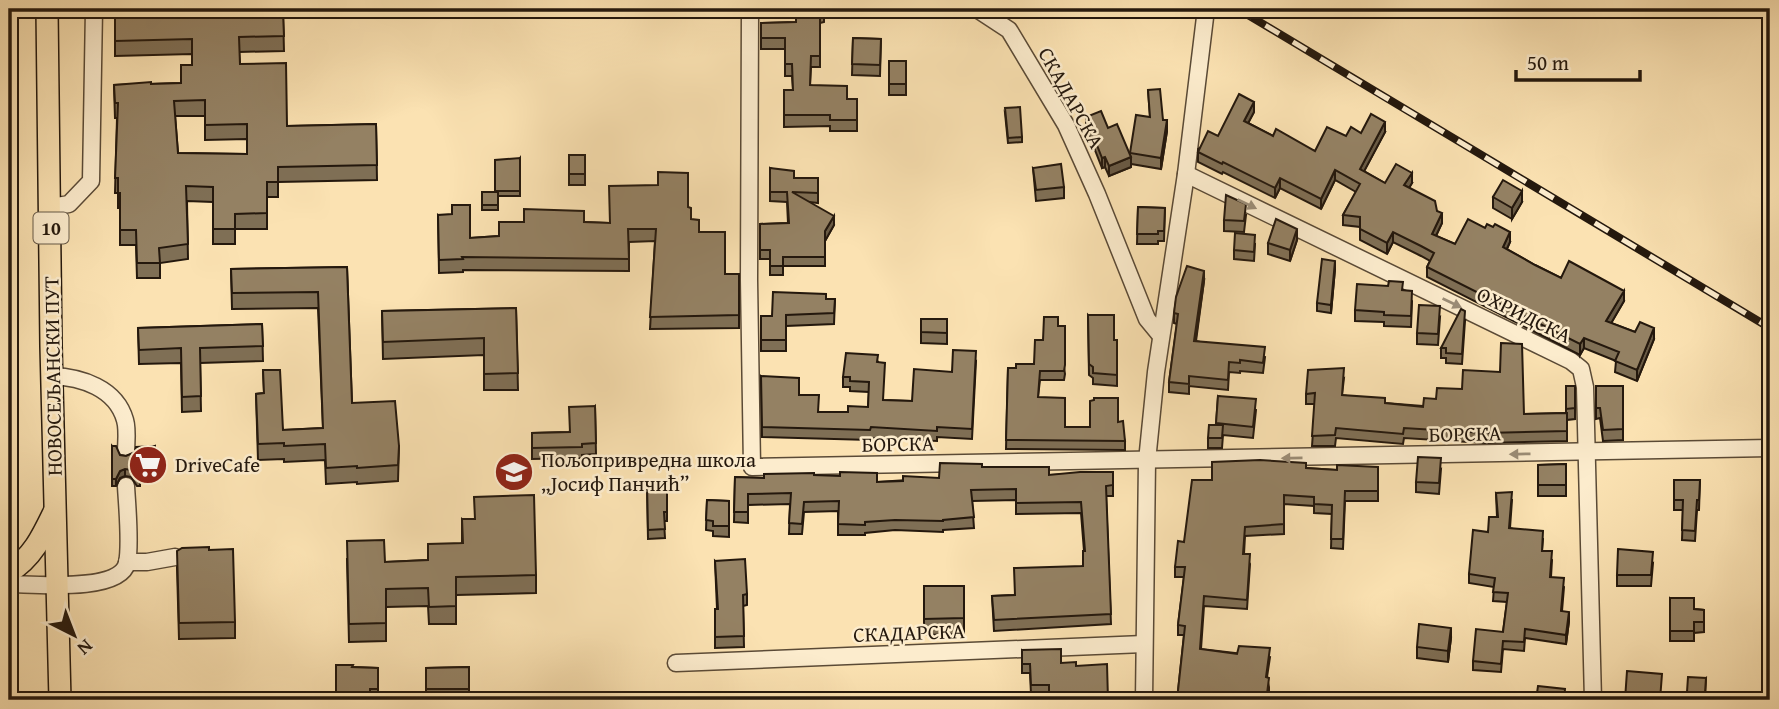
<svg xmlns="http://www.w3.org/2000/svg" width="1779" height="709" font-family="'Gentium Book Plus',serif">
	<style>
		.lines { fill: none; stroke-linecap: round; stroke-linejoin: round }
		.minor-casing { stroke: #5a4a36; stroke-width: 19 }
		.major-casing { stroke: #24180d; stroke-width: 24 }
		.minor { stroke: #fceccd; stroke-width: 16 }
		.major { stroke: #fbe2b2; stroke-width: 21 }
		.rail-casing { stroke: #24180d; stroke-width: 8 }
		.rail { stroke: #fceccd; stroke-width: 5; stroke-dasharray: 16; stroke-linecap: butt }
		.wall { fill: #7f6f55; stroke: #24180d; stroke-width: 2; fill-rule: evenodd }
		.shaded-wall { fill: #685a45; stroke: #24180d; stroke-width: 2 }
		.building { fill: #948163; stroke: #24180d; stroke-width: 2; fill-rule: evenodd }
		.oneway { fill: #9b8d77 }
		.labels { text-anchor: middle; stroke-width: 5; stroke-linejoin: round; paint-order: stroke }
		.shield { fill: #fceccd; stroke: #655847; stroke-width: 2 }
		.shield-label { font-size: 19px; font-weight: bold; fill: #24180d }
		.street-label { font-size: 21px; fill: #24180d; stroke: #fceccd }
		.poi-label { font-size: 21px; fill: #24180d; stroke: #fceccd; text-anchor: start }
	</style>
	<rect width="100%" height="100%" fill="#fbe2b2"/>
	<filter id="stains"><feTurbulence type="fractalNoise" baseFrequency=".00286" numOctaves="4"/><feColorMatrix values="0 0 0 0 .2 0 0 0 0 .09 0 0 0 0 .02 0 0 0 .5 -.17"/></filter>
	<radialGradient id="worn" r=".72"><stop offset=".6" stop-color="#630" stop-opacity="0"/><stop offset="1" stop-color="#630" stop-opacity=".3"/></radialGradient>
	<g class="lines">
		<g class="minor-casing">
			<g id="minor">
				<polyline points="750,9 749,280 752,467 1770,448"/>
				<polyline points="977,9 1009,30 1066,125 1097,194 1147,319 1161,336"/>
				<polyline points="1186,174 1571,361 1581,369 1585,387 1593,700"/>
				<polyline points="51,207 69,204 91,181 94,9"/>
				<path d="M52,376C81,377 116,388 125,420C128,430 126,442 126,453"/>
				<polyline points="127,562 147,562 175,557"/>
				<path d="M9,584C33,584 120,593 127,563C131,545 127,505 126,486"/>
				<polyline points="676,663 1144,644"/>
				<polyline points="1144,700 1147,461 1156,372 1186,174 1206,9"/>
			</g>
		</g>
		<g class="major-casing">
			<g id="major">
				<polyline points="47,9 51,346 60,700"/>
				<path d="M9,572C32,558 42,537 54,512"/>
			</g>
		</g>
		<use href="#minor" class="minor"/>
		<use href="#major" class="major"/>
		<g class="rail-casing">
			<polyline id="rail" points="1238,9 1770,328"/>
		</g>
		<use href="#rail" class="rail"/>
	</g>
	<g class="wall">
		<polygon points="824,9 824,22 820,23 820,67 811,67 810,85 847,99 857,99 857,131 830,131 830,126 784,127 784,90 793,90 792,76 785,76 785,49 761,49 761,23 796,22"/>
		<path d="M283,12L284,51L239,52L240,64L287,126L376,124L377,180L278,182V197H267V229H235V244H213V202L187,201L188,259L160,263V278H137L136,245H120V208H118V193H115L117,118H115L114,85L181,83L192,65V54L115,56V18ZM175,116H205V140L247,139V154L178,153Z"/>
		<polygon points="853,38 881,39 880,76 852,75"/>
		<rect x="889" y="61" width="17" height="34"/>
		<polygon points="1148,90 1163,120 1167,131 1161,169 1131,164 1131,167 1109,176 1105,167 1102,168 1086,127 1086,117 1108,128 1130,154 1150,117"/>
		<polygon points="1254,112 1248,123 1273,136 1315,151 1346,136 1361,133 1385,132 1364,171 1385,183 1412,183 1409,188 1437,211 1442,223 1436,236 1455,244 1510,242 1507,249 1535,265 1561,278 1624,301 1611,323 1654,339 1637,381 1615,372 1616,361 1584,348 1580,355 1427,277 1427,267 1430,261 1421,256 1393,242 1387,254 1360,240 1360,227 1343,225 1343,215 1356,192 1335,180 1321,209 1280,188 1275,198 1223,172 1222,174 1198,162 1198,149"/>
		<polygon points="1005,113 1022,137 1022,142 1008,143"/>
		<rect x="569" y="155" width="16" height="30"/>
		<polygon points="520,158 520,196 498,196 498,210 482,210 482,192 495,192"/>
		<polygon points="770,168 794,178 818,178 818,203 810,202 834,225 825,241 825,266 783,266 783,275 770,275 770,259 760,259 760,224 788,223 787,202 770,201"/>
		<polygon points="1033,168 1064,187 1064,198 1036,201"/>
		<polygon points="1493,197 1522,202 1512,219 1493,208"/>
		<polygon points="688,207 691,219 725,274 739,274 739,328 650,329 655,241 629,242 629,271 463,270 463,272 439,273 438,215 470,238 499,236 584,222 609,223"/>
		<polygon points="1138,207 1165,208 1164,241 1158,241 1158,244 1137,244"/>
		<polygon points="1246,215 1244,232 1224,231 1224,220"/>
		<polygon points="1297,240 1290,261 1268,254 1268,243"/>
		<polygon points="1255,244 1254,261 1234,259 1234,250"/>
		<polygon points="347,267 352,403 399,446 398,481 357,484 357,482 326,484 325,460 284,462 284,459 258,460 256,394 264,393 263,370 283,430 323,428 318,308 232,309 231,269"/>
		<polygon points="1335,269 1331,313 1317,311 1317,303"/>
		<polygon points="1204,281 1196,341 1265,357 1263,373 1240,371 1240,373 1229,372 1228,390 1189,386 1189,394 1169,392 1169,382 1177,324 1174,323 1174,313"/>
		<polygon points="1403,290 1412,301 1411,327 1384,326 1384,322 1355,321 1355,310"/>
		<polygon points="826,299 835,299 834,324 786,326 786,351 761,351 761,316 772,316"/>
		<polygon points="516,308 518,390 484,390 484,355 383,359 382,311"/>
		<polygon points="1088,315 1114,340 1117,340 1117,386 1093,384 1093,378 1089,375"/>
		<polygon points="1440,317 1438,345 1417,344 1417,333"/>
		<polygon points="921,319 947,319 947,344 921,343"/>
		<polygon points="1465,321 1462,364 1446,363 1446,358 1441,358 1441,348"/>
		<polygon points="262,324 263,361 200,363 201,411 182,412 181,363 139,364 138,328"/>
		<polygon points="1058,326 1065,374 1064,380 1040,380 1038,397 1065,427 1090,427 1118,422 1125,441 1125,450 1006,449 1008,368 1016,368 1034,364 1043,340"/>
		<polygon points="976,361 972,439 937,437 937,441 871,438 870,440 762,437 761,376 799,395 819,412 848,412 868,407 869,392 850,391 850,387 843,387 843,377 878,362 883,400 912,401 952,372"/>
		<polygon points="1344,378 1342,395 1385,403 1524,414 1566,413 1566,386 1575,386 1575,419 1567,420 1567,441 1485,443 1404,438 1403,444 1336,438 1335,446 1312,446 1315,404 1306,404 1306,394"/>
		<polygon points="1596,386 1623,386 1623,440 1603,441 1600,418 1596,419"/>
		<polygon points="1218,396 1256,410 1253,438 1223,435 1222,448 1208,448 1208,438 1216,425"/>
		<polygon points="595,406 596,454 582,455 582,458 532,459 532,433 569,432"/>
		<polygon points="112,446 120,455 126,456 155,446 155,475 140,475 140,486 137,486 131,477 125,476 120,478 116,486 112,486"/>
		<polygon points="1566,464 1566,496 1538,496 1538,465"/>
		<polygon points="982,467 1049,475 1113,472 1113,496 1106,496 1111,624 994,631 992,596 1014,595 1083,566 1083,551 1084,551 1081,513 1016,514 1016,500 972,501 974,528 943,530 943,532 895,530 865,533 865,535 838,535 838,511 804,512 802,534 789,534 790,504 748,505 748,523 734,522 735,477 764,478 814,475 877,482 939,478"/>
		<polygon points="1378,467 1378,501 1345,501 1343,549 1331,548 1332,514 1314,513 1314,506 1284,504 1284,534 1245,536 1244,554 1250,564 1247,609 1204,606 1201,649 1270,657 1267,677 1269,687 1269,694 1274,700 1177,700 1184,635 1178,635 1178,625 1184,577 1175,577 1175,567 1212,480 1306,468 1337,470"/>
		<polygon points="1441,469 1439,494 1416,492 1416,482"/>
		<polygon points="1674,480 1700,480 1699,510 1697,510 1695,541 1682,540 1683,510 1674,510"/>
		<polygon points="647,484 667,484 667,521 664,521 665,538 648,539"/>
		<polygon points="1496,493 1512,500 1510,528 1543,539 1542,551 1552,560 1551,577 1564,587 1562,611 1569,621 1566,644 1525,638 1524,651 1503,649 1501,672 1473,670 1473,661 1503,632 1507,602 1493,601 1494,587 1469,583 1469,574 1488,532 1497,517"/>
		<polygon points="707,500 729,501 729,537 713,536 713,531 706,530"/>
		<polygon points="462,519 536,575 536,593 456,595 456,624 429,624 428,606 386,607 386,641 349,642 347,559 385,562 428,560 462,543"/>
		<polygon points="209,550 235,622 235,638 179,639 177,567"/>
		<polygon points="715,561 747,594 747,605 743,606 744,647 715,648 715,609 717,609"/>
		<polygon points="1653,563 1651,586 1617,586 1617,575"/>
		<polygon points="924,586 964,586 964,634 924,635"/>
		<polygon points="1670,598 1694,609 1704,610 1704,632 1694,633 1694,641 1670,641"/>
		<polygon points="1451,638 1448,662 1417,658 1417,647"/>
		<polygon points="1022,650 1061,663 1076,666 1049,694 1031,694 1030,673 1022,673"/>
		<polygon points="352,667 378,668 378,700 336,700"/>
		<polygon points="469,667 469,700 426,700 426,668"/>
		<polygon points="1706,678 1705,699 1687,697 1687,692"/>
	</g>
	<g class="shaded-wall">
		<polygon points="1254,102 1254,112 1244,131 1244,121"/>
		<polygon points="1167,120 1167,131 1161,169 1161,158"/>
		<polygon points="1385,122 1385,132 1360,179 1360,169"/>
		<polygon points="1105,157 1105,167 1102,168 1102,158"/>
		<polygon points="1131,157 1131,167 1109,176 1109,166"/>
		<polygon points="1335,170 1335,180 1321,209 1321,199"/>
		<polygon points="1412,173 1412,183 1404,196 1404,185"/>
		<polygon points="1280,178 1280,188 1275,198 1275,188"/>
		<polygon points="1522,191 1522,202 1512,219 1512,208"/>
		<polygon points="1442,213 1442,223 1432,244 1432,234"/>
		<polygon points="834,216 834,225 825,241 825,231"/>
		<polygon points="1297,229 1297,240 1290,261 1290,250"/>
		<polygon points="1393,232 1393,242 1387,254 1387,243"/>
		<polygon points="1510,232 1510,242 1503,257 1503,247"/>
		<polygon points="1335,261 1335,269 1331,313 1331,305"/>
		<polygon points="1204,271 1204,281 1194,351 1194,341"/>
		<polygon points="1624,291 1624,301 1606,332 1606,321"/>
		<polygon points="1654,328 1654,339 1637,381 1637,370"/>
		<polygon points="1584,338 1584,348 1580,355 1580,344"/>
		<polygon points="125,469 125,476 120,478 116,486 116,479 120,471"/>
		<polygon points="1569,612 1569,621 1566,644 1566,635"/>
		<polygon points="1451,628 1451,638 1448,662 1448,651"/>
	</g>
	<g class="building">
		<path d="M191,9H281L283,12L284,36L239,37L240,64L286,63L287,126L376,124L377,165L278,167V182H267V213L235,214V229H213V187L186,186L188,244L159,248L160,263H137L136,230H120V193H118V178H115L118,103H115L114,85L151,82V84L181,83V65H192V39L115,41V18L191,16ZM205,100V125L247,124V154L178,153L174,101Z"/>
		<polygon points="796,9 824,9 824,11 820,11 820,56 811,56 810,85 847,86 847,99 857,99 857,120 830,120 830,115 784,115 784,90 793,90 792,64 785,64 785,38 761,38 761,23 796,22"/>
		<polygon points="853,38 881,39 880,65 852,64"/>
		<rect x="889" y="61" width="17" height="23"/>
		<polygon points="1160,89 1163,120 1167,120 1161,158 1130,153 1136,115 1150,117 1148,90"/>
		<polygon points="1239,94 1254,102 1244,121 1273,136 1276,129 1315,151 1327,127 1346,136 1351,127 1361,133 1371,114 1385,122 1360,169 1385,183 1396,164 1412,173 1404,185 1435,201 1437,211 1442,213 1432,234 1455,244 1468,219 1485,228 1487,224 1493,227 1495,224 1510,232 1503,247 1535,265 1561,278 1569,261 1624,291 1606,321 1635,332 1640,322 1654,328 1637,370 1615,361 1619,352 1584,338 1580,344 1427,267 1434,253 1421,246 1393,232 1387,243 1360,229 1360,217 1343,215 1360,184 1335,170 1321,199 1280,178 1275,188 1223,162 1222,164 1198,152 1208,131 1218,136"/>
		<polygon points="1020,107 1022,137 1008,138 1005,108"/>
		<polygon points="1101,111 1108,128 1117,124 1131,157 1109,166 1105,157 1102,158 1086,117"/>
		<rect x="569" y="155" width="16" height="19"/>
		<polygon points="520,158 520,191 495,191 495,160"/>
		<polygon points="1061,164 1064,187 1036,190 1033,168"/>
		<polygon points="770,168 794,171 794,178 818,178 818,193 792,192 834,216 825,231 825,257 783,257 783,266 770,266 770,250 760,250 760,224 789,223 787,192 770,192"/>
		<polygon points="658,172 688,173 688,207 691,208 691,219 699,220 699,232 725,232 725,274 739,274 739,315 650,317 656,229 628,229 629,259 462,257 463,259 439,260 438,215 452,214 452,205 470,205 470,238 499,236 499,222 524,222 524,209 584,211 584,222 610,223 609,186 658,185"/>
		<polygon points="1503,180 1522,191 1512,208 1493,197"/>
		<rect x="482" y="192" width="16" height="13"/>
		<polygon points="1226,195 1246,204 1244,221 1224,220"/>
		<polygon points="1138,207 1165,208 1164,231 1158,231 1158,234 1137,234"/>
		<polygon points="1276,219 1297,229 1290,250 1268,243"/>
		<polygon points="1235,233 1255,235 1254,252 1234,250"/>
		<polygon points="1322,259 1335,261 1331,305 1317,303"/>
		<polygon points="1187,266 1204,271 1194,341 1265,347 1263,363 1240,360 1240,363 1229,362 1228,380 1189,376 1189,384 1169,382 1178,314 1174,313 1176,297"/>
		<polygon points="347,267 352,403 395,401 399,446 398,465 357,468 357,466 326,468 325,444 284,446 284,443 258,444 256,394 264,393 263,370 280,370 283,430 323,428 318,292 232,293 231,269"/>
		<polygon points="1389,281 1403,282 1402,290 1412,291 1411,316 1384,315 1384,312 1355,310 1357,284 1388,286"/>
		<polygon points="773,292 826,294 826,299 835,299 834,313 786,315 786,340 761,340 761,316 772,316"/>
		<polygon points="1419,305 1440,306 1438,334 1417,333"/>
		<polygon points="516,308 518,373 484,374 484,338 383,342 382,311"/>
		<polygon points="1461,309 1465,311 1462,354 1446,353 1446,348 1441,348"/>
		<polygon points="1088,315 1114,315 1114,340 1117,340 1117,375 1093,373 1093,367 1089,364"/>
		<polygon points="1044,317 1058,317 1058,326 1065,326 1065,365 1064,371 1040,371 1038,397 1065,398 1065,427 1090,427 1090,401 1094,400 1094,398 1118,398 1118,422 1123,421 1125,441 1006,440 1008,368 1016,368 1016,364 1034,364 1035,340 1043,340"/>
		<polygon points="921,319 947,319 947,333 921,332"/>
		<polygon points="262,324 263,346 200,348 201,396 182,397 181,348 139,350 138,328"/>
		<polygon points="1501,343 1522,344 1524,414 1567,413 1567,431 1485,433 1404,428 1403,434 1336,428 1335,435 1312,436 1315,393 1306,394 1308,370 1344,368 1342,395 1385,398 1385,403 1423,407 1424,398 1436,399 1437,388 1462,389 1463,370 1500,372"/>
		<polygon points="953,350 976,351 972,429 937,427 937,431 871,427 870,430 762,427 761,376 799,378 799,395 819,395 818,412 848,412 848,406 868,407 869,382 850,381 850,377 843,377 846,353 878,355 877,362 885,363 883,400 912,401 914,369 952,372"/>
		<polygon points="1566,386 1575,386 1575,408 1566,409"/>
		<polygon points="1596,386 1623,386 1623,429 1603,430 1600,408 1596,408"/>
		<polygon points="1218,396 1256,399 1253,427 1216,423"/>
		<polygon points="595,406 596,443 582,444 582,447 532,448 532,433 570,432 569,407"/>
		<polygon points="1209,425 1223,425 1222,438 1208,438"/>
		<polygon points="112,446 116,446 120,455 126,456 135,452 136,447 155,446 155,469 140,468 140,479 137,479 131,470 125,469 120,471 116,479 112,479"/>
		<polygon points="1418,457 1441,458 1439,483 1416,482"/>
		<polygon points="1260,460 1306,463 1306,468 1337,470 1337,465 1378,467 1378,491 1345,491 1343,539 1331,539 1332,505 1314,504 1314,497 1284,495 1284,524 1245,527 1243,554 1250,554 1247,600 1204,596 1200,649 1237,654 1239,646 1270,648 1266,677 1269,678 1267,694 1274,695 1274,700 1177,700 1185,626 1178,625 1185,567 1175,567 1178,541 1184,542 1192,480 1212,480 1212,462"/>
		<polygon points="940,463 982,464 982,467 1049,467 1049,475 1080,472 1113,472 1113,485 1106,486 1111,614 994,620 992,596 1015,595 1014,568 1083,566 1083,551 1085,551 1081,502 1016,503 1016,489 971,490 974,517 943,520 943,521 895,520 865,522 865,525 838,524 839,501 804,502 802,524 789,523 791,493 748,494 748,512 734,512 735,477 764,478 764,474 814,473 814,475 840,476 840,472 877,473 877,482 903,481 903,476 939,478"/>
		<polygon points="1566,464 1566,485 1538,485 1538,465"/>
		<polygon points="1674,480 1700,480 1699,500 1697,500 1695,531 1682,530 1683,500 1674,500"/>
		<polygon points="647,484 667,484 667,512 664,512 665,529 648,530"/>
		<polygon points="1512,492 1509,528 1543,531 1542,551 1552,551 1550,577 1564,578 1561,611 1569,612 1566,635 1525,629 1524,642 1503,641 1501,664 1473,661 1476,629 1503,632 1508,593 1493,592 1495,578 1469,574 1473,530 1488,532 1489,517 1498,517 1496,493"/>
		<polygon points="534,495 536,575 456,577 456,606 429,607 428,588 386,589 386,623 349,624 347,541 384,540 385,562 428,560 428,544 463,543 462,519 475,519 474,497"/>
		<polygon points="707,500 729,501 729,526 713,526 713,521 706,520"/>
		<polygon points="209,547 209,550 233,549 235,622 179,623 177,551 182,548"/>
		<polygon points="1618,549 1653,552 1651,575 1617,575"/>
		<polygon points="745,559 747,594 743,595 744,636 715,637 715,609 718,609 715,561"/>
		<polygon points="924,586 964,586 964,618 924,619"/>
		<polygon points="1670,598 1694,598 1694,609 1704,610 1704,622 1694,622 1694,631 1670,631"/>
		<polygon points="1419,624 1451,628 1448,651 1417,647"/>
		<polygon points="1061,649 1061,663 1076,662 1076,666 1107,664 1108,700 1049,700 1049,685 1031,685 1030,664 1022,664 1022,650"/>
		<polygon points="336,665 353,665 352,667 378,668 378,689 370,689 370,700 336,700"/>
		<polygon points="469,667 469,689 426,689 426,668"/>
		<polygon points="1627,671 1662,674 1660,700 1625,700"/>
		<polygon points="1688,677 1706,678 1705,693 1687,692"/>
		<polygon points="1538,686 1565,689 1564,700 1536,700"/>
	</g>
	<defs><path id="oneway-solid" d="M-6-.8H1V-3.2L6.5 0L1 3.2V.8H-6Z" transform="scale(1.75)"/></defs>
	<g class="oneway">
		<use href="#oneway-solid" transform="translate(1247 204) rotate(26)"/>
		<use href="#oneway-solid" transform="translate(1452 303) rotate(26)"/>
		<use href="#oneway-solid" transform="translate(1520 454) rotate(179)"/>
		<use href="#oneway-solid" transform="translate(1292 458) rotate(179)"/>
	</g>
	<defs>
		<g id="supermarket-disc" transform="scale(2.0125)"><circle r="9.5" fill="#8f2418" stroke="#fceccd"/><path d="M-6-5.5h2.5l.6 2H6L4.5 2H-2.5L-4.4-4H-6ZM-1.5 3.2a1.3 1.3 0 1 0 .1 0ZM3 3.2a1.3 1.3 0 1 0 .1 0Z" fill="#fff"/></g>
		<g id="school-disc" transform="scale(2.0125)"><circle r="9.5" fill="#8f2418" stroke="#fceccd"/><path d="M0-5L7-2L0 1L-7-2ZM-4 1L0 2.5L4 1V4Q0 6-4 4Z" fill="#fff"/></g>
	</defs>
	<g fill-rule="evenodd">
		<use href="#supermarket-disc" x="148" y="465"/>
		<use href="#school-disc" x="514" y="472"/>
	</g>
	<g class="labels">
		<rect class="shield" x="33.5" y="212.5" width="35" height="31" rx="5"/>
		<g class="shield-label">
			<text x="51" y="235">10</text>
		</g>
		<g class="street-label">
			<text transform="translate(1071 98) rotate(61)" y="7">СКАДАРСКА</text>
			<text transform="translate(1524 315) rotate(26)" y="7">ОХРИДСКА</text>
			<text transform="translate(53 376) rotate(-91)" y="7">НОВОСЕЉАНСКИ ПУТ</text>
			<text transform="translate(1465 434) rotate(-1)" y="7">БОРСКА</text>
			<text transform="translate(898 444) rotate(-1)" y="7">БОРСКА</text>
			<text transform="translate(909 633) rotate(-2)" y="7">СКАДАРСКА</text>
		</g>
		<g class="poi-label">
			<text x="541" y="467">Пољопривредна школа<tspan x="541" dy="24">„Јосиф Панчић”</tspan></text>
			<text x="175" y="472">DriveCafe</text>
		</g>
	</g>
	<rect width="1779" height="709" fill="none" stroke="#fbe2b2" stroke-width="35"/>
	<rect x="10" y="10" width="1758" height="688" fill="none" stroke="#24180d" stroke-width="3.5"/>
	<rect x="18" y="18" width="1744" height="674" fill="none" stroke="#24180d" stroke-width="2"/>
	<g transform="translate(74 635) rotate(138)" stroke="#fceccd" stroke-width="5" paint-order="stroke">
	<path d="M0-5L12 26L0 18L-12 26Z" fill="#24180d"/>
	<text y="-10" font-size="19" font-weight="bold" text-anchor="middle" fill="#24180d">N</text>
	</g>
	<path d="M1516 70v10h124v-10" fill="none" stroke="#24180d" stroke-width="3.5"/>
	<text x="1527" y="70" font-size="21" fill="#24180d" stroke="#fceccd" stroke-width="5" paint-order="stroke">50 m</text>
	<rect width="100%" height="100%" filter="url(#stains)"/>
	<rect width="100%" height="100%" fill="url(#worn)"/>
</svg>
